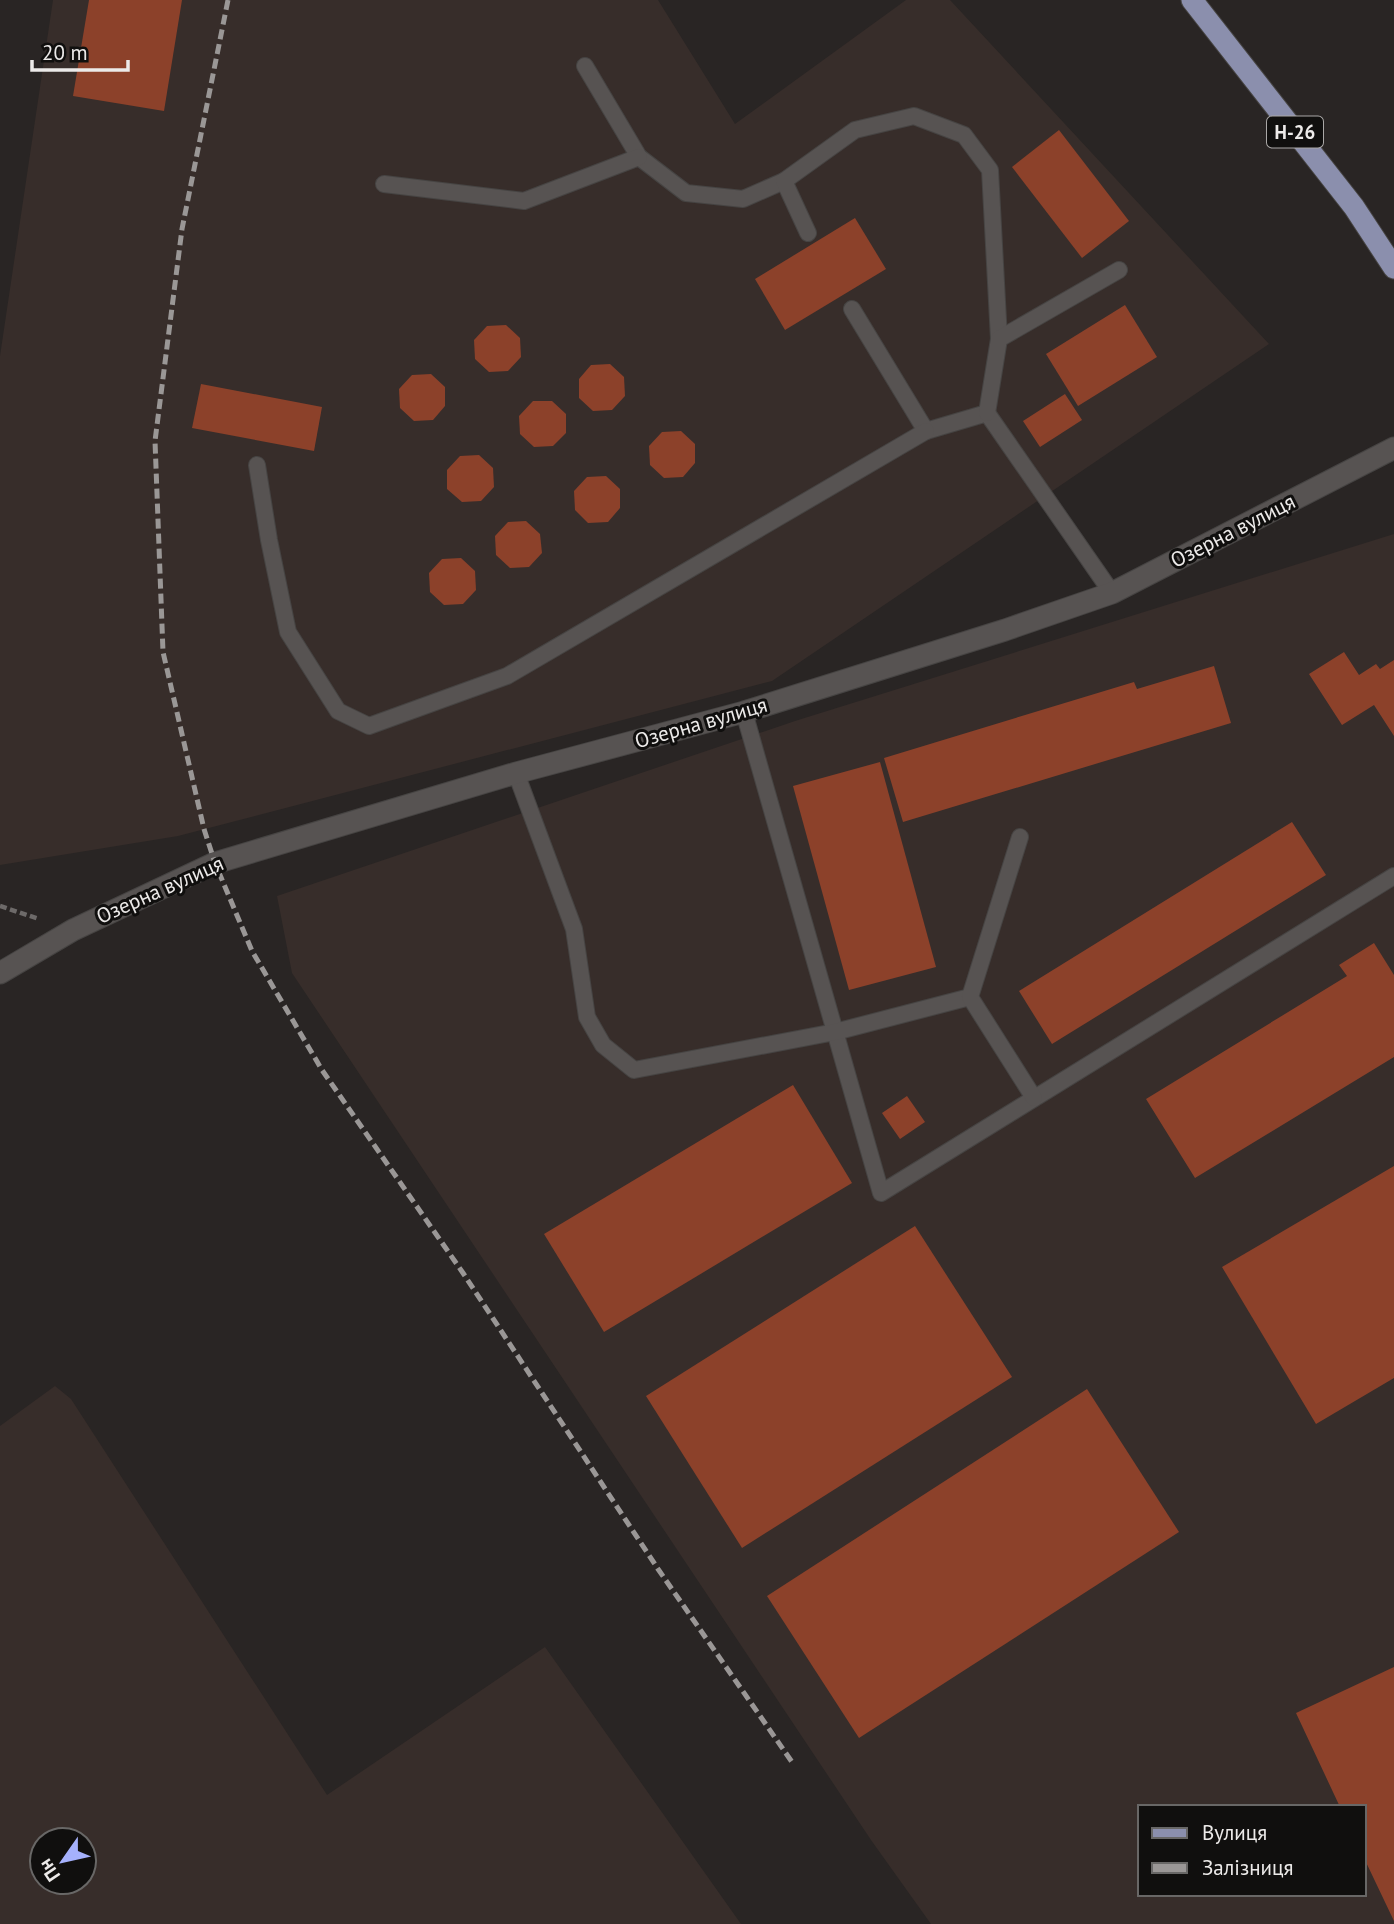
<svg xmlns="http://www.w3.org/2000/svg" width="1394" height="1924" font-family="'PT Sans',sans-serif">
	<style>
		.built { fill: #372d2a; fill-rule: evenodd }
		.building { fill: #8c412a }
		.lines { fill: none; stroke-linecap: round; stroke-linejoin: round }
		.lane-casing { stroke: #464443; stroke-width: 18 }
		.street-casing { stroke: #464443; stroke-width: 23 }
		.primary-casing { stroke: #464443; stroke-width: 23 }
		.path { stroke: #6d6a69; stroke-width: 4.5; stroke-dasharray: 7 3.5; stroke-linecap: butt }
		.lane { stroke: #575352; stroke-width: 16 }
		.street { stroke: #575352; stroke-width: 21 }
		.primary { stroke: #8b8fad; stroke-width: 21 }
		.rail { stroke: #9a9796; stroke-width: 5; stroke-dasharray: 10 5; stroke-linecap: butt }
		.labels { text-anchor: middle; stroke-width: 6; stroke-linejoin: round; paint-order: stroke }
		.shield { fill: #100f0e; stroke: #aaa8a7; stroke-width: 2 }
		.shield-label { font-size: 19px; font-weight: bold; fill: #eceae9 }
		.street-label { font-size: 21px; fill: #eceae9; stroke: #100f0e }
	</style>
	<rect width="100%" height="100%" fill="#292524"/>
	<g class="built">
		<polygon points="53,0 658,0 735,124 906,0 950,0 1269,344 772,681 178,836 0,865 0,356"/>
		<path d="M1394,534V1924H931L871,1840L292,973L277,896L795,721ZM1140,1807H1364V1894H1140Z"/>
		<path d="M55,1386L71,1399L327,1795L545,1647L741,1924H0V1426ZM84,1840V1882H42V1840Z"/>
	</g>
	<g class="building">
		<polygon points="89,0 182,0 164,111 73,96"/>
		<polygon points="1059,130 1129,221 1082,258 1012,167"/>
		<polygon points="855,218 886,269 785,330 755,279"/>
		<polygon points="1125,305 1157,357 1078,406 1046,354"/>
		<polygon points="506,325 520,338 521,357 508,371 489,372 475,359 474,340 487,326"/>
		<polygon points="610,364 624,377 625,396 612,410 593,411 579,398 579,379 591,365"/>
		<polygon points="431,374 445,387 445,406 433,420 414,421 400,408 399,389 412,375"/>
		<polygon points="201,384 322,407 314,451 192,428"/>
		<polygon points="1065,394 1082,420 1040,447 1023,421"/>
		<polygon points="533,401 552,401 566,414 566,433 553,446 534,447 520,434 519,416"/>
		<polygon points="681,431 695,444 695,463 683,477 664,478 650,465 649,446 662,432"/>
		<polygon points="479,455 493,468 494,487 481,501 462,502 447,489 447,470 460,456"/>
		<polygon points="606,476 620,489 620,508 608,522 588,523 575,510 574,491 587,477"/>
		<polygon points="526,521 540,534 542,553 529,567 510,568 496,555 495,536 508,522"/>
		<polygon points="461,558 475,571 476,590 463,604 444,605 430,592 429,573 442,559"/>
		<polygon points="1344,652 1359,675 1376,664 1380,669 1394,660 1394,736 1374,705 1342,725 1309,674"/>
		<polygon points="1214,666 1231,723 903,822 884,758 1134,682 1137,689"/>
		<polygon points="880,762 936,967 849,990 793,786"/>
		<polygon points="1292,822 1326,875 1052,1044 1019,991"/>
		<polygon points="1374,943 1394,975 1394,1057 1195,1178 1146,1099 1347,976 1339,965"/>
		<polygon points="793,1085 852,1183 604,1332 544,1234"/>
		<polygon points="907,1096 925,1122 900,1139 882,1113"/>
		<polygon points="1394,1166 1394,1378 1316,1424 1222,1267"/>
		<polygon points="915,1226 1012,1377 742,1548 646,1396"/>
		<polygon points="1087,1389 1179,1532 859,1738 767,1596"/>
		<polygon points="1394,1667 1394,1921 1364,1858 1364,1807 1340,1807 1296,1713"/>
	</g>
	<g class="lines">
		<g class="lane-casing">
			<g id="lane">
				<polyline points="585,66 639,157 686,193 743,199 784,181"/>
				<polyline points="384,184 524,201 639,157"/>
				<polyline points="808,233 784,181 855,130 914,116 964,135 990,170 999,339"/>
				<polyline points="852,309 926,431 987,413 1112,593"/>
				<polyline points="987,413 999,339 1119,270"/>
				<polyline points="257,465 269,540 288,632 338,711 369,726 507,676 926,431"/>
				<polyline points="744,712 881,1193 1394,876"/>
				<polyline points="516,773 574,929 587,1017 603,1045 634,1070 835,1032 970,997"/>
				<polyline points="1020,837 970,997 1034,1098"/>
			</g>
		</g>
		<g class="street-casing">
			<polyline id="street" points="0,973 73,930 215,863 516,773 744,712 1005,630 1112,593 1394,448"/>
		</g>
		<g class="primary-casing">
			<polyline id="primary" points="1192,0 1354,207 1394,268"/>
		</g>
		<polyline class="path" points="0,906 39,919"/>
		<use href="#lane" class="lane"/>
		<use href="#street" class="street"/>
		<use href="#primary" class="primary"/>
		<polyline class="rail" points="228,0 182,229 155,441 163,652 204,829 215,863 252,951 322,1070 463,1273 658,1569 792,1762"/>
	</g>
	<g class="labels">
		<rect class="shield" x="1267" y="116.5" width="56" height="31" rx="5"/>
		<g class="shield-label">
			<text x="1295" y="139">Н-26</text>
		</g>
		<g class="street-label">
			<text transform="translate(1233 531) rotate(-27)" y="7">Озерна вулиця</text>
			<text transform="translate(701 723) rotate(-16)" y="7">Озерна вулиця</text>
			<text transform="translate(160 890) rotate(-24)" y="7">Озерна вулиця</text>
		</g>
	</g>
	<rect x="1138" y="1805" width="228" height="91" fill="#100f0e" stroke="#686766" stroke-width="2"/>
	<rect x="1152" y="1828" width="35" height="10" fill="#8b8fad" stroke="#686766" stroke-width="2"/>
	<text x="1202" y="1840" font-size="21" fill="#eceae9">Вулиця</text>
	<rect x="1152" y="1863" width="35" height="10" fill="#9a9796" stroke="#686766" stroke-width="2"/>
	<text x="1202" y="1875" font-size="21" fill="#eceae9">Залізниця</text>
	<g transform="translate(63 1861) rotate(236)"><circle r="33" fill="#100f0e" stroke="#686766" stroke-width="2"/>
	<path d="M0-5L12 26L0 18L-12 26Z" fill="#a5b1fc"/>
	<text y="-10" font-size="19" font-weight="bold" text-anchor="middle" fill="#eceae9">Пн</text>
	</g>
	<path d="M32 60v10h96v-10" fill="none" stroke="#eceae9" stroke-width="3.5"/>
	<text x="42" y="60" font-size="21" fill="#eceae9" stroke="#100f0e" stroke-width="5" paint-order="stroke">20 m</text>
</svg>
